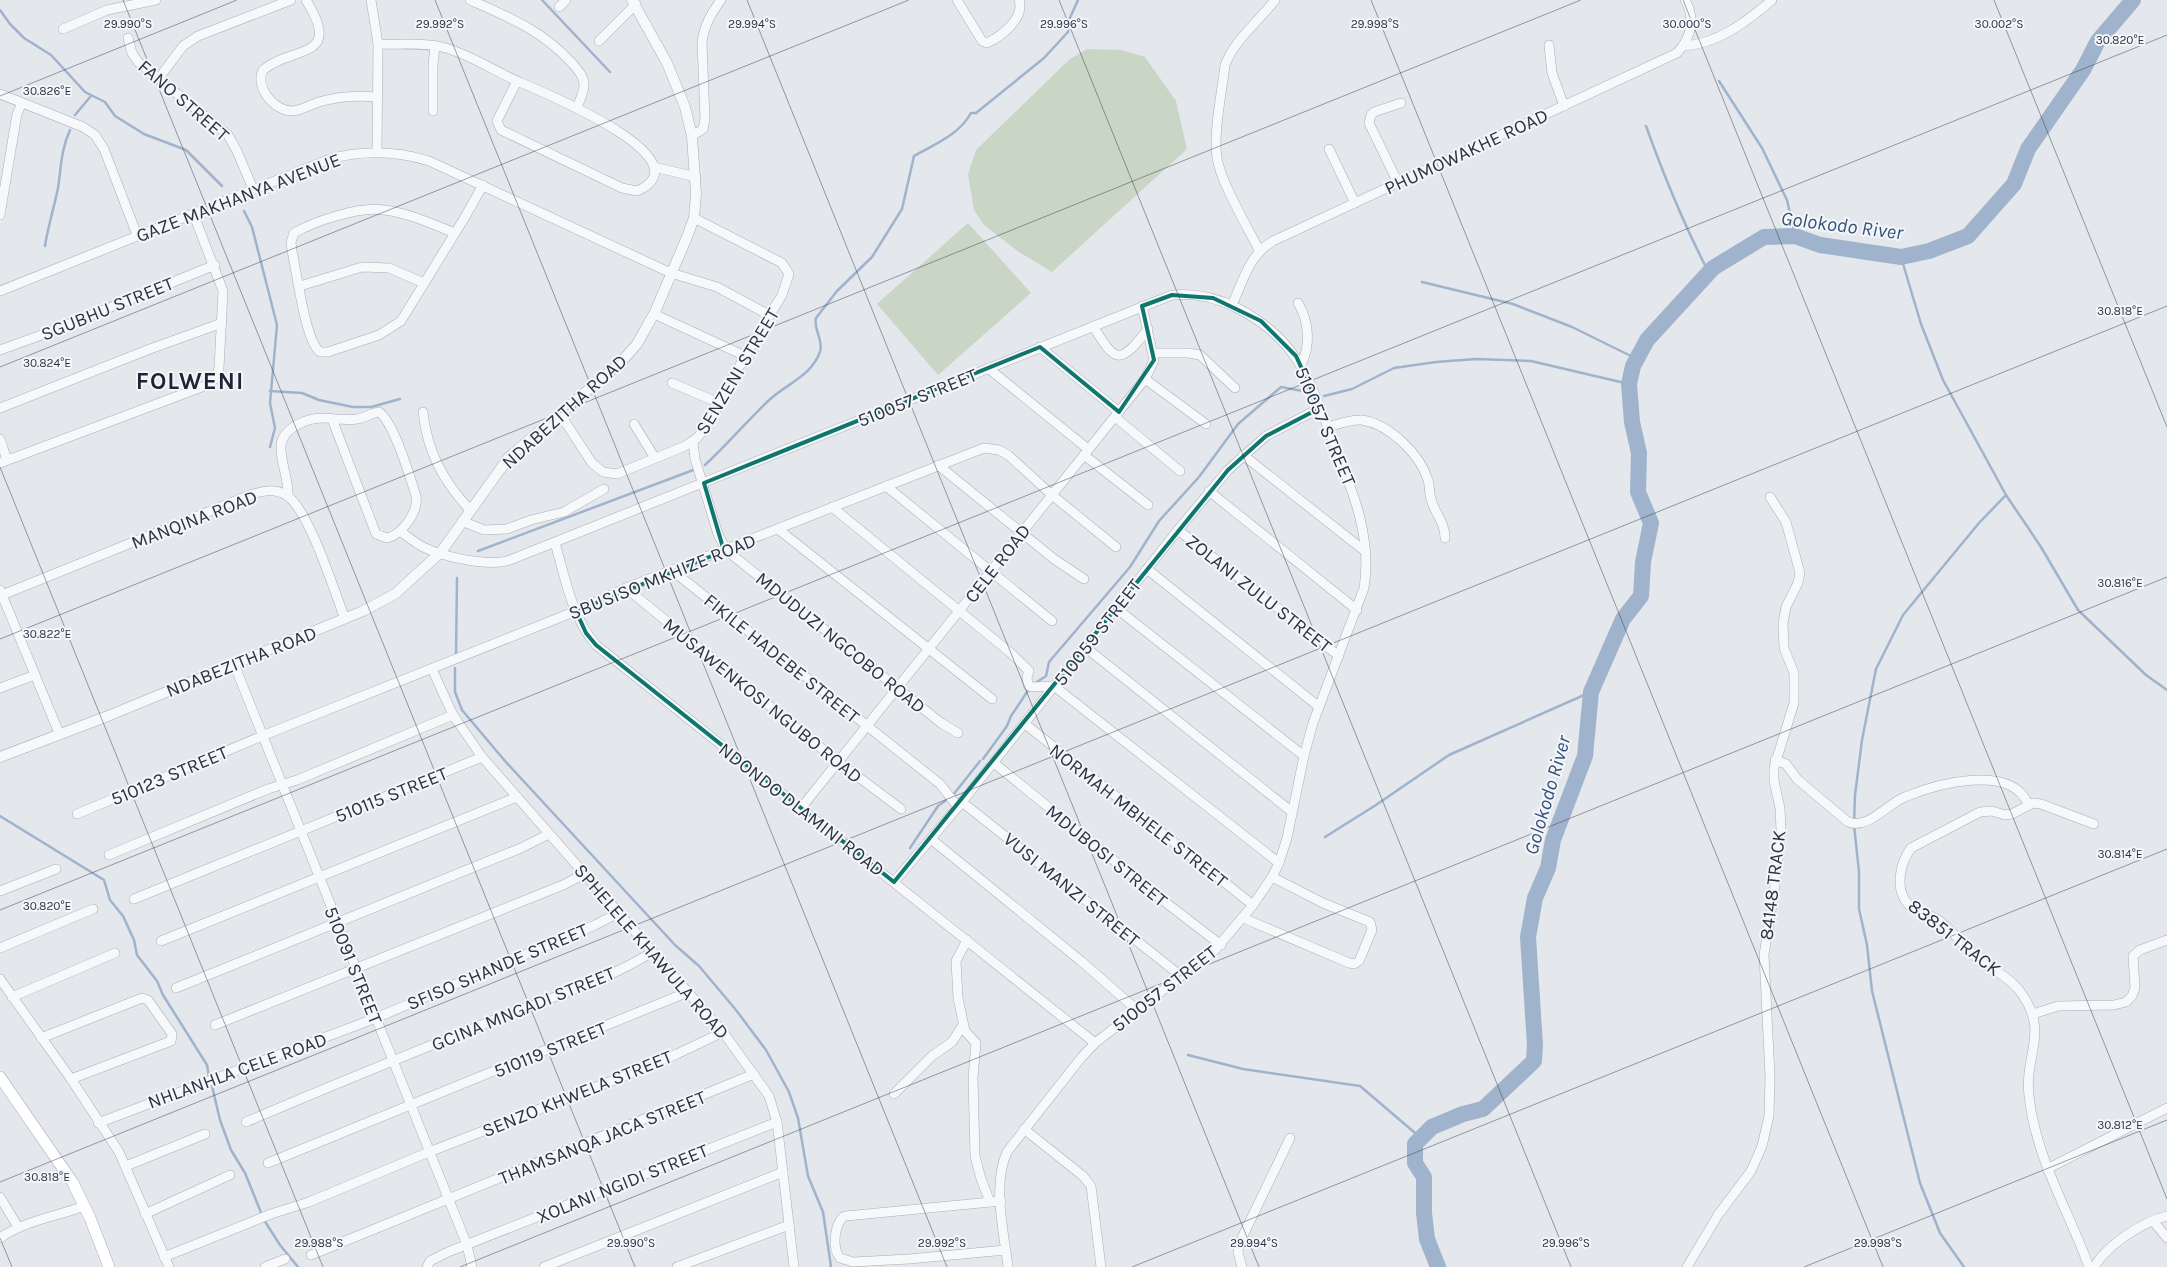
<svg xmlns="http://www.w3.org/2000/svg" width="2167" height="1267" font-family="Karla,sans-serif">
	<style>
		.green { fill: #c9d6c5 }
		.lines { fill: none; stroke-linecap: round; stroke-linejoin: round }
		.stream { stroke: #9fb4cc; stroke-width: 2.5 }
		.river { stroke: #9fb4cc; stroke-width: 16 }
		.minor-casing { stroke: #a9aeb7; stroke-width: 10 }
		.tertiary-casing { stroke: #a9aeb7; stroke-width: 11 }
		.secondary-casing { stroke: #a9aeb7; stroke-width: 12 }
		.minor { stroke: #f7f8fa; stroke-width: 9 }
		.tertiary { stroke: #f7f8fa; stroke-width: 10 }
		.secondary { stroke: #fff; stroke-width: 11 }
		.marked { fill: none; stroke: #0f766e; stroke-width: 4; stroke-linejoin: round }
		.ticks { fill: none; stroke: #2b3445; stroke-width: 1; stroke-opacity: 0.45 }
		.labels { text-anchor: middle; stroke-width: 4; stroke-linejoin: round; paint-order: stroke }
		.street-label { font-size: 19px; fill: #2b3445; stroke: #f4f6f9 }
		.water-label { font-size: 20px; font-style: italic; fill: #34527a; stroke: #f4f6f9 }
		.district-label { font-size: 24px; font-weight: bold; letter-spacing: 1px; fill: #1d2536; stroke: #f4f6f9 }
		.ticks-label { font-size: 12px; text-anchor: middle; fill: #2b3445; stroke: #f4f6f9; stroke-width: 4; stroke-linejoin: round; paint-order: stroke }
	</style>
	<rect width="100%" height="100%" fill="#e4e7ec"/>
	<g class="green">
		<polygon points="1087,49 1121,50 1145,57 1176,101 1187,149 1052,272 1019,252 984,225 974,210 968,174 976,150 1070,59"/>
		<polygon points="968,223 1031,293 938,375 877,304"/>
	</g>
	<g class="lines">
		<g class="stream">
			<polyline points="542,0 610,72"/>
			<polyline points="0,10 10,24 24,38 51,55 85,92 105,102 115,116 144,134 186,150 222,186"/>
			<polyline points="1719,81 1762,148 1787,200 1795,236"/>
			<polyline points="75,115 91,96"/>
			<path d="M1646,126C1664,176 1684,225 1709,273"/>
			<polyline points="244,211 252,227 277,325 270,403 275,428 270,447"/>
			<path d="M45,246C48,226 54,208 58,188C61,169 61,149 70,130"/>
			<polyline points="1901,257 1921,324 1943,380 2006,495 2041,547 2078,610 2146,675 2167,690"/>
			<polyline points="1422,282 1513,304 1572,327 1637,359"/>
			<polyline points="270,391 302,393 319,400 353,407 371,407 400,399"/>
			<polyline points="1324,396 1352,389 1394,368 1436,362 1476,359 1531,361 1629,384"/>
			<path d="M705,465C727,445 746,422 767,402C785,384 810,378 820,352C824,341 813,329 816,318L837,291L872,257L902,209L914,156C935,144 959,135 971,113H976L1044,58L1068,32L1069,20L1078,0"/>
			<polyline points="478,551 696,469"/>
			<polyline points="456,655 457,578"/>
			<polyline points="455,668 455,692 462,710 505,761 675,945 699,966 736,1010 766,1050 789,1092 798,1118 808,1176 823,1212 831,1267"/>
			<polyline points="1034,684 1046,676 1049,662 1130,567 1159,521 1199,477 1238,424 1281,387 1308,392"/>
			<polyline points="983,759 1007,726 1011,716 1029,689"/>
			<polyline points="953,795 980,761"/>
			<polyline points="0,816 104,880 110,900 123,916 134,940 137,955 157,981 163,995 207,1065 209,1077"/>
			<polyline points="1325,837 1376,805 1449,755 1591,692"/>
			<polyline points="910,848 938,806 948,799"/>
			<polyline points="1188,1055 1243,1069 1360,1086 1421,1138"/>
			<polyline points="212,1086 220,1120 231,1150 245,1173 262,1215"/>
			<polyline points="264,1220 280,1245 298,1267"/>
			<polyline points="1964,1267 1940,1233 1920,1183 1872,991 1867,945 1859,909 1859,872 1854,825 1855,795 1862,740 1876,669 1903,615 1979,523 2006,495"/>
		</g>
		<polyline class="river" points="1438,1267 1427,1239 1424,1213 1424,1177 1415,1163 1415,1144 1432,1127 1463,1114 1483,1109 1534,1061 1535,1045 1528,937 1535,898 1548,868 1553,840 1585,756 1591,692 1623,619 1641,596 1643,562 1651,523 1638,492 1639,453 1632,422 1629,384 1633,366 1647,340 1713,268 1764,237 1795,236 1820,245 1901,257 1929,251 1968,236 2014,184 2028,149 2083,70 2098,41 2133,0"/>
		<g class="minor-casing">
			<g id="minor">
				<path d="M306,0C344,61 292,45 263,70C254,87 275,112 293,111C302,110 310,105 319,102C338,96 356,95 377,97"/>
				<polyline points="371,0 378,44 377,152"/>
				<path d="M470,0C509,17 541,30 571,62C577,69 584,76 584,85C584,92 580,100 577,107"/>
				<path d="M957,0L982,41L987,43C1002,36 1025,18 1019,0"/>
				<polyline points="559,7 566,0"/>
				<polyline points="63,29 107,10 156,0"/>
				<polyline points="128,38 132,53 138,62 228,135 237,151 253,189"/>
				<polyline points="599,41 636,4"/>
				<path d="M378,44C400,45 425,42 446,48C470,55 493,70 515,80C535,89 710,159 637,191L622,188L501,130L497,121L517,81"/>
				<polyline points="1549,45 1552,73 1564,106"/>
				<path d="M1683,46C1718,44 1746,22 1772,0"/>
				<polyline points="159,78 183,46 198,36 291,0"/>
				<polyline points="0,94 83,127 95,135 104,149 137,235"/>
				<polyline points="433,111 433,65 435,46"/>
				<path d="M692,136L703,129L705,119L702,43C704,25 711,14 721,0"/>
				<polyline points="1329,149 1355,203"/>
				<polyline points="654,167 696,177"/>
				<polyline points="1398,183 1369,123 1371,115 1374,112 1401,103"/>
				<polyline points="0,215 17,114 22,103"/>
				<path d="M455,233C432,224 409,213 384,210C360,206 315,221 294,233L291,242L292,251C297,273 305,340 320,352H328L379,335L401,321L465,217L483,185"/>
				<path d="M1259,250C1247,226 1221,183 1217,158C1213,133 1222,92 1225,65C1235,39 1258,22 1275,0"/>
				<polyline points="300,286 362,267 389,268 424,283"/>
				<path d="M0,291L330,159C363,150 396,151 429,161L671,273L717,287L769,315"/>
				<path d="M1298,303C1309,321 1311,346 1301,365"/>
				<path d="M1232,305C1243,281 1249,255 1273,241L1677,53C1691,38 1696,19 1685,0"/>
				<polyline points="654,314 745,356"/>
				<path d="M1093,326C1116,364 1120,365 1148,329"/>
				<polyline points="1040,347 1119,412"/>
				<polyline points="0,350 47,333 215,265"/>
				<polyline points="1154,353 1188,353 1200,355 1235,388"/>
				<polyline points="988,368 1088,449"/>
				<polyline points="1145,379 1206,424"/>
				<polyline points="672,383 719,403"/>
				<polyline points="0,408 150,349 222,323"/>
				<path d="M423,412C427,451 443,481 470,510"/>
				<polyline points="560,414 592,463 603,472 617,474 685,446 697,438 708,424 745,356 782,295 789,274 782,263 694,218"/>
				<polyline points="1115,417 1180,471"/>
				<polyline points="634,424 655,458"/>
				<path d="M1328,427C1339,424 1351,419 1362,420C1389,424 1420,454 1428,480C1430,486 1429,493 1431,499C1435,514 1445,522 1445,538"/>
				<polyline points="0,439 7,460"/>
				<polyline points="693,442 695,459 718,534 726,550 941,723 958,733"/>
				<polyline points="1084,455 1148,505"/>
				<polyline points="1243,455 1366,552"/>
				<polyline points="0,463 207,385 215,379 219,368 223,291 193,213"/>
				<polyline points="938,465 1054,559 1084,579"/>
				<polyline points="886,486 1052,621"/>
				<polyline points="1209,491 1357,610"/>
				<path d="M288,496C289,478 280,463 281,446C282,428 307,418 322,418C334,418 345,421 357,419C365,418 371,413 379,412C394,422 410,477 416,496C419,511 402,535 387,538L376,534L332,419"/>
				<polyline points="832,507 1012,654 1029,671 1027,677 1028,685 1031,687 1054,686 1279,863"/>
				<polyline points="462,521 484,530 507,529 531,520 564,512 604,489"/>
				<polyline points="778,529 992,699"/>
				<polyline points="1178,530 1339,656"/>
				<path d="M400,531C407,536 415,543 423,547C444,557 488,567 510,560L1172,295C1195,293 1216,297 1237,308C1301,340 1312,387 1336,449C1354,494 1372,539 1364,588L1313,723L1304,756L1287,838L1279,863L1272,877L1253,905L1215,950L1095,1043L1081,1058L1007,1152C992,1185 1004,1232 1008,1267"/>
				<path d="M555,543C565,577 572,618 596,645L1095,1043"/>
				<polyline points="1147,569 1318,706"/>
				<polyline points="673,571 940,784 958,807"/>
				<polyline points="626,588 837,761 901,809"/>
				<polyline points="0,590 59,733"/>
				<path d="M2,595L245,497C258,492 273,487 286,495C308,507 335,593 345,619"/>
				<polyline points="1116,608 1304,756"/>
				<polyline points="1085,647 1292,812"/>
				<polyline points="234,664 467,1245 472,1267"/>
				<polyline points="432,669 453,715 482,757 723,1032 769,1096 777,1122 794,1267"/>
				<polyline points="0,688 35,675"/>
				<polyline points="1025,724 1253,905"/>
				<path d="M1775,760L1786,764L1797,779L1848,822C1868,830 1887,804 1905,797C1936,784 2011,763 2028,804"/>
				<polyline points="994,763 1169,905 1221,945"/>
				<polyline points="962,802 1181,976"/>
				<polyline points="801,808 1145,379 1154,360 1142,306"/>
				<polyline points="77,814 262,736 576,611 626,588 984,448 999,450 1008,455 1052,495 1116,547"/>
				<polyline points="931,839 1081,961 1137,1010"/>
				<polyline points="109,855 268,789 297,780 453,715"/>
				<polyline points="894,882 962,802 1178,530 1228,470 1266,436 1320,408"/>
				<polyline points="0,891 56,869"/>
				<polyline points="134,899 482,757"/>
				<polyline points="1243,918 1349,963 1354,964 1359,961 1372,930 1370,922 1323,903 1272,877"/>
				<polyline points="967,940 956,961 958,998 965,1031 976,1043 973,1078 975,1156 981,1179 990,1202"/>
				<polyline points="161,941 517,797"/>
				<polyline points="0,948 93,909"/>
				<polyline points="0,979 71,1079 119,1152 169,1267"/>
				<polyline points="176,988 521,848 549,834"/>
				<polyline points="12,997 115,953"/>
				<polyline points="2033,1014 2058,1006 2114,1005 2126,1002 2132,996 2135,988 2133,956 2140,950 2167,940"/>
				<polyline points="215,1025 563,885 584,874"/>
				<polyline points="41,1038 142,998 148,1000 172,1034 171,1041 71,1079"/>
				<polyline points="894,1094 932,1056 952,1042 963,1025"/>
				<path d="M246,1122C330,1086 414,1052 499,1018C547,999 609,980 652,952"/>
				<polyline points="98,1123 376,1018 595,925 618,913"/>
				<polyline points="1024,1129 1083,1176 1091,1186 1101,1267"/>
				<polyline points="268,1163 688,992"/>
				<polyline points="126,1166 205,1134"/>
				<polyline points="2047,1169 2167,1108"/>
				<polyline points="0,1197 18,1227"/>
				<path d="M1001,1201L846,1216L843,1217C834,1227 832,1248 840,1258L853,1262L909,1259L1006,1250"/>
				<polyline points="145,1214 230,1175"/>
				<polyline points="2153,1221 2167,1238"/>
				<path d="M0,1238C26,1220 56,1217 84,1206"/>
				<polyline points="311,1255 754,1074"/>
				<polyline points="164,1257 271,1214 309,1202 429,1152 617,1079 677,1054 723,1032"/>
				<polyline points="265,1267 285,1259"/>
				<polyline points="427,1267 430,1261 448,1252 777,1122"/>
				<polyline points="544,1267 783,1172"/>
				<polyline points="677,1267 789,1225"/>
				<polyline points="1242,1267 1238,1252 1239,1244 1290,1138"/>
				<polyline points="1687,1267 1718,1215 1751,1171 1762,1146 1769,1116 1770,1076 1764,955 1776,879 1781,830 1780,808 1774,781 1774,768 1794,703 1794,673 1784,648 1783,623 1786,607 1798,583 1800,573 1786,522 1770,497"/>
				<path d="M2089,1267C2068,1209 2036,1159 2029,1096C2024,1053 2051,1032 2019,990C2008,976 1991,969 1977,958C1964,948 1955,933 1942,923C1933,914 1918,913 1909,905C1894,890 1900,863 1911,848L1980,812L1992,811L2005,815L2012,814L2033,803L2041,804L2094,824"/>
				<path d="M2094,1267C2107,1245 2142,1222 2167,1216"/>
			</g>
		</g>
		<g class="tertiary-casing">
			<polyline id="tertiary" points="0,757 108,716 363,611 395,594 441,552 509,457 621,362 637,344 655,312 687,237 694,218 696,194 692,136 685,107 667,63 632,0"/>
		</g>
		<g class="secondary-casing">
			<polyline id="secondary" points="0,1077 73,1183 90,1218 109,1267"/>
		</g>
		<use href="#minor" class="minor"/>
		<use href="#tertiary" class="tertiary"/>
		<use href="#secondary" class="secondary"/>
	</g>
	<path class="marked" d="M1172,295L1213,298L1261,321L1296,356L1320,408L1266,436L1228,470L894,882L596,645L586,633L576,611L724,551L704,483L1040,347L1119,412L1154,360L1142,306Z"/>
	<path class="ticks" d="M123,0L635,1267M435,0L947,1267M747,0L1259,1267M1059,0L1571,1267M1371,0L1883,1267M1683,0L2167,1199M1994,0L2167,427M0,96L237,0M0,367L909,0M0,467L323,1267M0,639L1581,0M0,910L2167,35M0,1182L2167,306M0,1238L12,1267M460,1267L2167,577M1132,1267L2167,849M1804,1267L2167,1120"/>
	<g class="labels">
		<g class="street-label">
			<text transform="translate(184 100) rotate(41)" y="7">FANO STREET</text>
			<text transform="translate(1466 151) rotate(-25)" y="7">PHUMOWAKHE ROAD</text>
			<text transform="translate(238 197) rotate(-21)" y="7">GAZE MAKHANYA AVENUE</text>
			<text transform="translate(107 308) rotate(-22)" y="7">SGUBHU STREET</text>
			<text transform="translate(737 371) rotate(-59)" y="7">SENZENI STREET</text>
			<text transform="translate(917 397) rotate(-22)" y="7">510057 STREET</text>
			<text transform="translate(564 411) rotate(-42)" y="7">NDABEZITHA ROAD</text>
			<text transform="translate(1326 426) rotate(67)" y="7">510057 STREET</text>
			<text transform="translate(194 519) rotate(-21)" y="7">MANQINA ROAD</text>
			<text transform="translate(997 563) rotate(-52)" y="7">CELE ROAD</text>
			<text transform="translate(662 576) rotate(-22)" y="7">SBUSISO MKHIZE ROAD</text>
			<text transform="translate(1259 593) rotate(38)" y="7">ZOLANI ZULU STREET</text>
			<text transform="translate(1097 632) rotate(-52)" y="7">510059 STREET</text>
			<text transform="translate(841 642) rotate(39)" y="7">MDUDUZI NGCOBO ROAD</text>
			<text transform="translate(782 658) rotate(39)" y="7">FIKILE HADEBE STREET</text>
			<text transform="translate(241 661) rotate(-22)" y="7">NDABEZITHA ROAD</text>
			<text transform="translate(763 700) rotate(39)" y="7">MUSAWENKOSI NGUBO ROAD</text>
			<text transform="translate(169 775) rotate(-23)" y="7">510123 STREET</text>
			<text transform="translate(391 794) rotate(-22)" y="7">510115 STREET</text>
			<text transform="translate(802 809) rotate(38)" y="7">NDONDO DLAMINI ROAD</text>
			<text transform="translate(1139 815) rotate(38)" y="7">NORMAH MBHELE STREET</text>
			<text transform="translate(1107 855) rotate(39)" y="7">MDUBOSI STREET</text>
			<text transform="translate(1772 885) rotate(-83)" y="7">84148 TRACK</text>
			<text transform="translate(1072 889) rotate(39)" y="7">VUSI MANZI STREET</text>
			<text transform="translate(1955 937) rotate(38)" y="7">83851 TRACK</text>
			<text transform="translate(652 951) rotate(49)" y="7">SPHELELE KHAWULA ROAD</text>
			<text transform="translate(354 965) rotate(68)" y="7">510091 STREET</text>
			<text transform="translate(497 966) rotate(-23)" y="7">SFISO SHANDE STREET</text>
			<text transform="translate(1164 988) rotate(-38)" y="7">510057 STREET</text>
			<text transform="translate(523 1008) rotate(-22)" y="7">GCINA MNGADI STREET</text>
			<text transform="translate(550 1049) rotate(-22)" y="7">510119 STREET</text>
			<text transform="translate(237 1070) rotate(-20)" y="7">NHLANHLA CELE ROAD</text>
			<text transform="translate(577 1093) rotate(-22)" y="7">SENZO KHWELA STREET</text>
			<text transform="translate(602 1137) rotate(-22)" y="7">THAMSANQA JACA STREET</text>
			<text transform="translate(622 1183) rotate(-22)" y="7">XOLANI NGIDI STREET</text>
		</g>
		<g class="water-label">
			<text transform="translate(1842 225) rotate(7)" y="7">Golokodo River</text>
			<text transform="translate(1547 795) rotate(-74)" y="7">Golokodo River</text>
		</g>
		<g class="district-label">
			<text x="190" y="389">FOLWENI</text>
		</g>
	</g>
	<g class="ticks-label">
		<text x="128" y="28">29.990°S</text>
		<text x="440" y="28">29.992°S</text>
		<text x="752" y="28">29.994°S</text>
		<text x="1064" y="28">29.996°S</text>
		<text x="1375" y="28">29.998°S</text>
		<text x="1687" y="28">30.000°S</text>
		<text x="1999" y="28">30.002°S</text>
		<text x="2120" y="44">30.820°E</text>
		<text x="47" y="95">30.826°E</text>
		<text x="2120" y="315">30.818°E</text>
		<text x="47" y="367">30.824°E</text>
		<text x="2120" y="587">30.816°E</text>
		<text x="47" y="638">30.822°E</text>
		<text x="2120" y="858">30.814°E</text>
		<text x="47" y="910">30.820°E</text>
		<text x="2120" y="1129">30.812°E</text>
		<text x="47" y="1181">30.818°E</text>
		<text x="319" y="1247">29.988°S</text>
		<text x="631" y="1247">29.990°S</text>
		<text x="942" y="1247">29.992°S</text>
		<text x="1254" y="1247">29.994°S</text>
		<text x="1566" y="1247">29.996°S</text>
		<text x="1878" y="1247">29.998°S</text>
	</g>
</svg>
